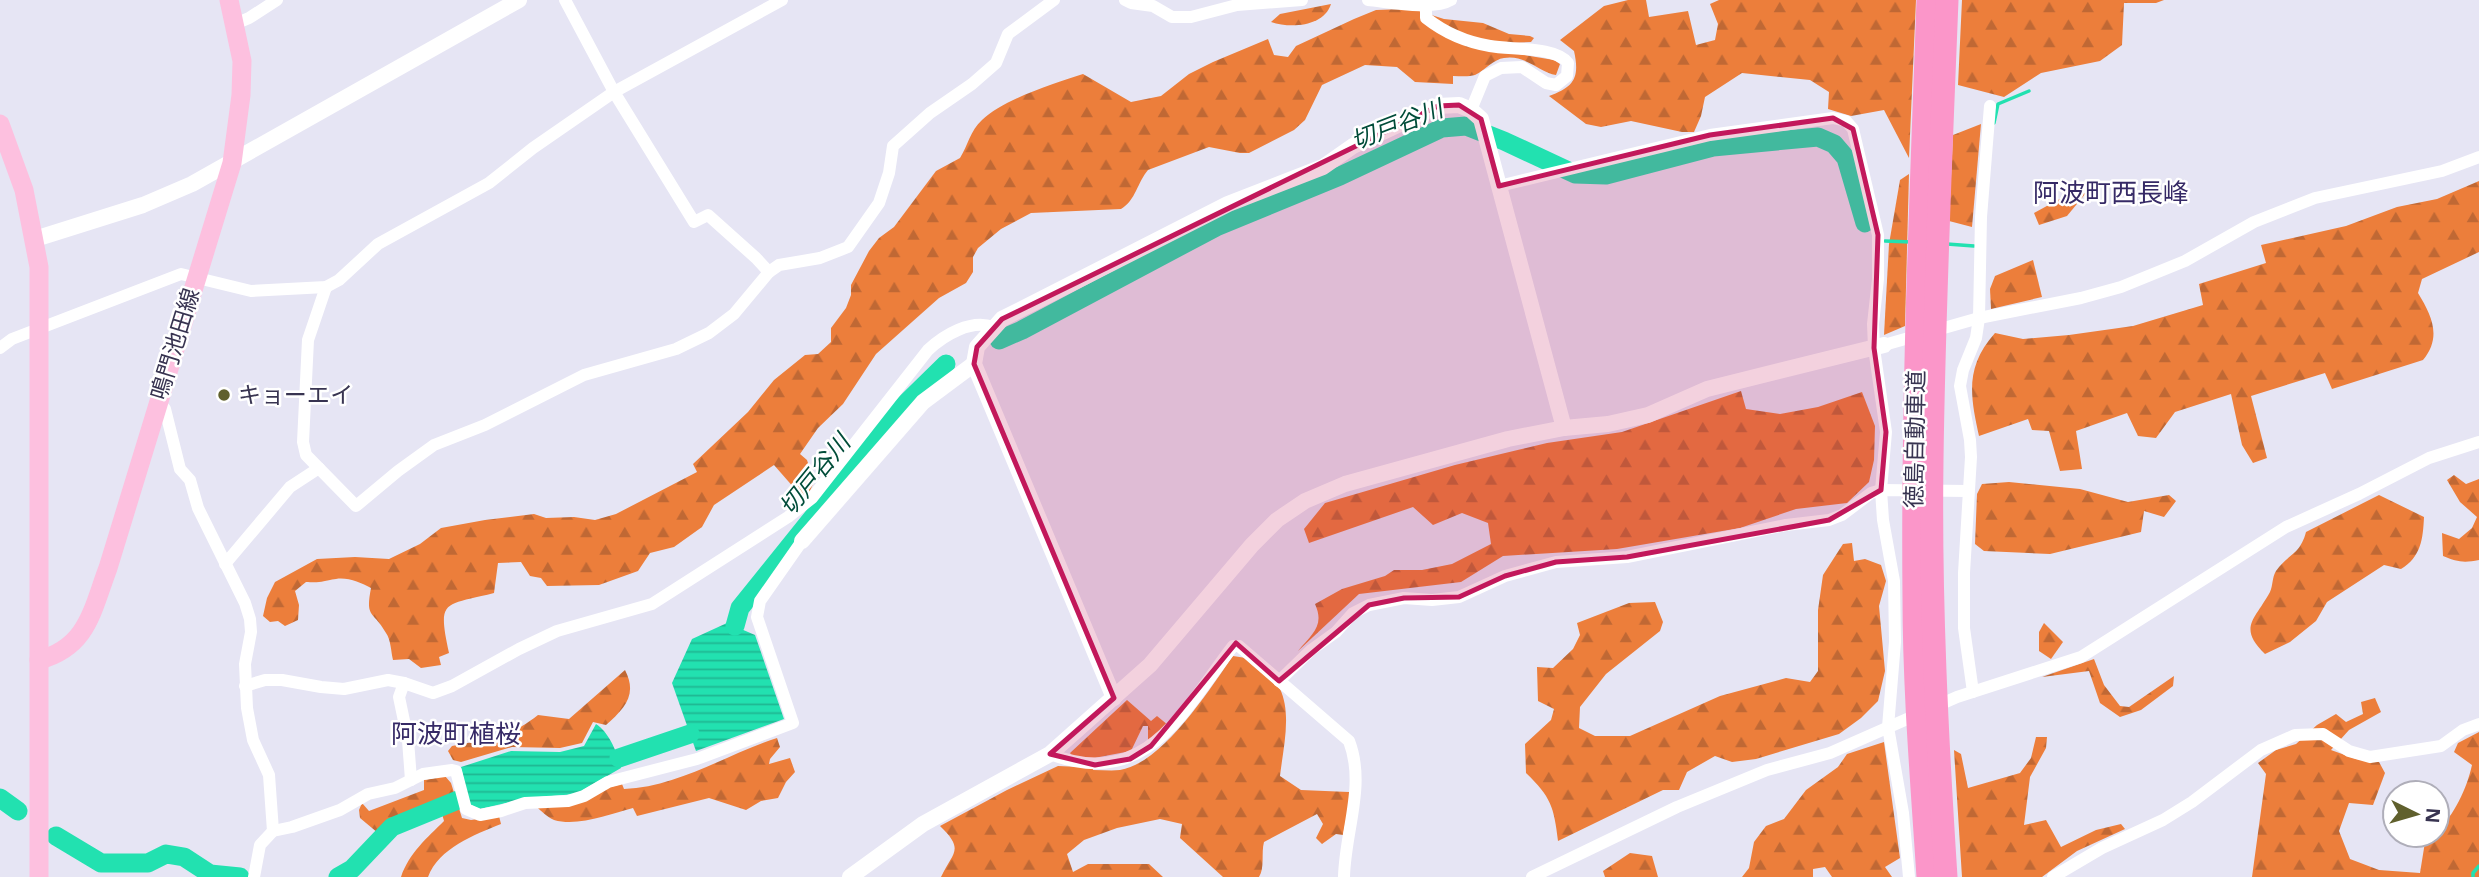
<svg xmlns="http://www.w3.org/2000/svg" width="2479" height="877" font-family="'Open Sans','Noto Sans JP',sans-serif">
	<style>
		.forest { fill: url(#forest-firs) }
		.water { fill: url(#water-rules) }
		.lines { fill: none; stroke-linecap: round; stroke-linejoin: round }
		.stream { stroke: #22e1b0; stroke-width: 3.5 }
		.river { stroke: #22e1b0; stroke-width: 19 }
		.minor { stroke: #fff; stroke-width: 12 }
		.tertiary { stroke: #fff; stroke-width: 16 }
		.primary { stroke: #fdc0df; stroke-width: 19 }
		.motorway { stroke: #fb96c9; stroke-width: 23 }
		.marked { fill: #c2185b; fill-opacity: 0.2; stroke: #c2185b; stroke-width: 5; stroke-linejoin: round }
		.poi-dot { fill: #60602d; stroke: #fff; stroke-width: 2.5 }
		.labels { text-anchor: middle; stroke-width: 5; stroke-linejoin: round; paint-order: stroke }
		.street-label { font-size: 23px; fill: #383451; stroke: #fff }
		.poi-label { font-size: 23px; fill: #383451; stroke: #fff; text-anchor: start }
		.water-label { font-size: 24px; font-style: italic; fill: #004c39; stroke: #fff }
		.quarter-label { font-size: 26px; fill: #362a66; stroke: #fff }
	</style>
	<defs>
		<pattern id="forest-firs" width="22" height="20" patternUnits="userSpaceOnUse" patternTransform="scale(1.75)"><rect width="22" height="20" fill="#ec7e3b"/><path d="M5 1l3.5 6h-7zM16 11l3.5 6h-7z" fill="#c06834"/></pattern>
		<pattern id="water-rules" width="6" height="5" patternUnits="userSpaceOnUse" patternTransform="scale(1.75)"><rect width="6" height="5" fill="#22e1b0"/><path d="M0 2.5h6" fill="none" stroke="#1fb792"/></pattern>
	</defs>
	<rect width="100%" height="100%" fill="#e6e5f4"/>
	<g class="forest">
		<path d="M1628,0H1646L1649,17L1688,11L1696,45L1715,40L1718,24L1710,4L1719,0H1916L1909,158L1884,110L1851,116L1828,109L1829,92L1810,80L1742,73L1705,97L1701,116L1694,132H1682L1631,121L1601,127L1586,124L1549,96C1574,87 1580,78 1574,51L1560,40L1604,6Z"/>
		<polygon points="1962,0 2164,0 2156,3 2124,3 2122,45 2100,61 2041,73 2004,97 1958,85"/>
		<path d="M1331,4C1324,26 1292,29 1271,22L1280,14Z"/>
		<path d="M1404,9L1416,10L1444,19L1483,23L1509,34L1530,36L1534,38L1531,42L1507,43L1500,51L1554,60L1560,64L1556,75C1540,73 1525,54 1504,58C1494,59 1485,70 1475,75C1469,77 1460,76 1453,76V84L1415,82L1397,67L1365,65L1322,85L1305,120L1294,130L1249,153H1240L1209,147L1148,170C1137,183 1136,200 1121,209L1031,213L1001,229L978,248L973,257V272L966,283L939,298L876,354L843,404L818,428L800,454L807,460L814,482L808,495L802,497L774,465L714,505L702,527L674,547L650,553L638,571L599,585L547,586L541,578L530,576L521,562L498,563L494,593C444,606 437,598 449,653L439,657L441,665L421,668L409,659L393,660C391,652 391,640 386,633C373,610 365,619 371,588C361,583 348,577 336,579C322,581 322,583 306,582L295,591L299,605L298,620L285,626L278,621L270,622L263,616L267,598L275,582L317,559L355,557L389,559L420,544L441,528L485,520L534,514L546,518L574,517L595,520L616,514L697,472L693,464L748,412L774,380L805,355L818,354L831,342V328L846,308L851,295V285L869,251L879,238L894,227L936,171L960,158C968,145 970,131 982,120C1004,99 1055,83 1083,74L1131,102L1161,96L1189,74L1213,62L1268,39L1274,55L1288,57L1296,46L1354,19L1376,10Z"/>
		<polygon points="1981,124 1972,227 1949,221 1953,135"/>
		<polygon points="1909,174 1905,326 1884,335 1889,244 1900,180"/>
		<path d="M2479,181V252L2422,279L2418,293C2432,316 2442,337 2423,360L2332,389L2325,373L2251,396L2267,458L2253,463L2242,445L2231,394L2175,412L2156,438L2138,436L2127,413L2076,431L2082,469L2060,471L2049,431L2032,430L2028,419L1979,436C1970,395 1965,367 1995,333L2023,339L2069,335L2133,326L2203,305L2199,284L2266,263L2261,245L2346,226L2397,207L2437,199Z"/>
		<polygon points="2086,193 2067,216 2039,225 2034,213 2067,195"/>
		<polygon points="2033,260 2042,297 1991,309 1990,289 1995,276"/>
		<path d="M1741,391L1746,409L1780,414L1818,407L1862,392L1875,426L1874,460L1869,482L1847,503L1796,509L1740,528L1617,549L1503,556L1461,582L1359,594L1298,651C1312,634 1325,626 1315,604L1342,589L1385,576L1394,570H1422L1452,564L1491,544L1488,523L1462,513L1433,525L1413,507L1309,543L1304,529L1325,503L1455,465L1547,443L1622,432Z"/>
		<path d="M2454,475L2466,484L2479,479V560C2464,563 2457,562 2443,556L2442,533L2459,539L2472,528L2477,517L2460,502L2447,480Z"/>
		<polygon points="2009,482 2080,489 2128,502 2169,495 2176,501 2164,517 2144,511 2141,532 2050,554 1984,551 1975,544 1977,494 1982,484"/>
		<path d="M2379,495L2424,517C2423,539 2421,557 2401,569L2384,565L2327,602L2316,621L2290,642L2265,654C2238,627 2254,621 2270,592C2273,586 2272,577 2276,571C2288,554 2300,555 2306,532Z"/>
		<path d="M1852,543L1854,561L1865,559L1881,565L1886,581L1879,606L1885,671L1878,701L1861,718L1839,734L1756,759L1732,762L1715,756L1687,772L1679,790H1663L1558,841C1554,807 1551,797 1526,773L1525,744L1551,720L1554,709L1538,701L1537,667L1553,668L1573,649L1580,635L1577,623L1629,603L1655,602L1663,622L1660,631L1606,674L1580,707L1579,728L1595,736H1630L1720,696L1786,678L1810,682L1818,671V610L1823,575L1843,544Z"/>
		<polygon points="2044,623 2063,642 2051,659 2039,651 2039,632"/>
		<path d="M1233,656L1246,658L1280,689C1292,714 1283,749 1280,776L1301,790L1349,792L1351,795L1343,835L1336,834L1322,844L1316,838L1323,824L1317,814L1264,842C1261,853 1265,868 1259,877H1223L1180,838L1182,824L1160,819L1117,828L1084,840L1067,854L1073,872L1088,864H1149L1163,877H941C953,852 965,850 940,826L1007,790L1058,766L1080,767L1070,753L1127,700L1151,721L1157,716L1168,725L1148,742V726H1143L1131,751L1094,758L1093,770C1102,770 1112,771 1120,770C1163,763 1209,690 1233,656Z"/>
		<polygon points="2094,659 2104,685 2120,706 2129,707 2174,676 2173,686 2141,710 2120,717 2100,703 2089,671 2042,677"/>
		<path d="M625,670C638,695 624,709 606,725L593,722L582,743L560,748L512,747L461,762L453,760L448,751L452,746C489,738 506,740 538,715L569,719Z"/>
		<path d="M2375,698L2381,712L2349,730L2331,750L2356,759L2379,762L2385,773L2373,805L2349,803L2339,831L2350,859L2379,870L2420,873L2425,842L2433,835H2437V831C2454,816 2467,788 2472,765L2454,752L2458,743L2479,732V877H2252L2266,774L2258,763L2276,750L2296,744L2317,725L2336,714L2346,722L2363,714L2361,702Z"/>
		<polygon points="2036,737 2047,737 2046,748 2030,777 2024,825 2046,820 2061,847 2096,830 2121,824 2125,829 2077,851 2042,877 1962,877 1954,750 1961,754 1968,788 2020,773 2031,758"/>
		<path d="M777,738L780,747L770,759L769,764L790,758L795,772L786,782L778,798L761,801L746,810L709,798L637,816L633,808C610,814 578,827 554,820C547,817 541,811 536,806L622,784L624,789C678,787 727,754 777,738Z"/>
		<polygon points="1884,742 1900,858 1885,867 1892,877 1832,877 1825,867 1813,869 1813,877 1742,877 1749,868 1754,842 1766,826 1784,819 1806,790 1838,767 1847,754"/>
		<path d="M445,776L451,783L462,818L471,820L499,816L501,824C474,835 439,848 428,877H401C409,853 427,838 444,821L439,803L392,821L378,833L360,818L359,810L362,803L369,811L424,790V780Z"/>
		<polygon points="1630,853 1652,856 1658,877 1605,877 1603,871"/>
	</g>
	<g class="water">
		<polygon points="727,623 755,635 784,719 696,751 672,683 692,639"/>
		<path d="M596,724C609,732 618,754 621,768L576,794L527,798L480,809L469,804L461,767L511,751L560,752L584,746Z"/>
	</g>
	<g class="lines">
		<g class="stream">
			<polyline points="1994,123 1998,104 2029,91"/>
			<polyline points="1885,241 1911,242"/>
			<polyline points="1947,244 1974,246"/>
			<polyline points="2473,877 2473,873 2479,866"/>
		</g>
		<g class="river">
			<polyline points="999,340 1022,330 1216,227 1340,176 1442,128 1466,126 1504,141 1575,174 1606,175 1713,147 1818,137 1834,144 1846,158 1865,223"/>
			<polyline points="735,626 740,608 900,409 946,364"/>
			<polyline points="619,758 690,734"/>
			<polyline points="0,798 18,811"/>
			<polyline points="56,836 101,863 148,863 166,854 184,857 210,874 240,877"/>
			<polyline points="338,877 352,869 392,827 458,800"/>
		</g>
		<g class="minor">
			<polyline points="565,0 614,92 694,222 708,215 756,258 769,272"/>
			<polyline points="1125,0 1131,3 1153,6 1172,17 1191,17 1237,5 1302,0"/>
			<path d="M1368,0C1389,2 1433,11 1451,0"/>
			<path d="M1426,5V18C1445,33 1466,42 1490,46C1510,50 1556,46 1568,63L1567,76L1556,85L1546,83L1522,67L1501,68L1485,76L1471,110"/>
			<polyline points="235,24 249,18 277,0"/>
			<polyline points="1499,186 1710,135 1833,118 1846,121 1853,129 1878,235 1878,279 1873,324 1874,348 1886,432 1881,490 1883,520 1894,581 1895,642 1888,727 1903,813 1909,877"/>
			<polyline points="326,287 308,340 303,442 306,455 356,506 398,471 434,445 485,425 584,375 676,349 709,333 734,314 769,272 779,265 820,258 848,247 879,203 889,173 893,146 930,113 972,84 996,63 1008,34 1054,0"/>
			<polyline points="1884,345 1979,318 2081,298 2121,287 2185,261 2254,222 2315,198 2442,171 2479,157"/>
			<polyline points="0,348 12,339 181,274 251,291 326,287 339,280 378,244 489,183 533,148 614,92 782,0"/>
			<polyline points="158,401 165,409 180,469 190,480 198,508 245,603 250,619 251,632 245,664 247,708 253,740 269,775 273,831"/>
			<polyline points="225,564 290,487 319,468"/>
			<polyline points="1279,681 1311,650 1336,632 1353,613 1369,605 1404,598 1432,600 1459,597 1505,576 1556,562 1627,557 1786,525 1829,520 1842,515 1871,493 1881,490 1968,491"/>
			<polyline points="404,683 399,697 408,740 411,780"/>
			<path d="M245,686L265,680H282L321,687L344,689L388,680L404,683L433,693L452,686L519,649L557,631L652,604L788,517L812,498L928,350C944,335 971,319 993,327"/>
			<polyline points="1973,692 1964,628 1964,573 1971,457 1970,440 1960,386 1963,370 1976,338 1979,318 1981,217 1990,106"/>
			<path d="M1050,754C1147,791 1183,711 1233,646H1239L1349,741C1366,785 1345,831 1344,877"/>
			<polyline points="254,877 260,845 273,831 292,827 340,810 368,794 395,788 423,774 452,770 456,771 466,809 480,815 501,811 525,803 568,801 584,796 608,782 697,759 793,723 757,617 760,601 802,541"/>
			<polyline points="1532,877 1677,807 1767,770 1830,753 1957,697 2081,657 2286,527 2359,494 2429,458 2479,442"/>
			<polyline points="2053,877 2102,848 2163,820 2192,802 2261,750 2295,735 2323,734 2349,751 2370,757 2441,746 2463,730 2479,724"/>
		</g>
		<g class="tertiary">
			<polyline points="35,239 143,205 192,184 519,0"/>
			<polyline points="802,541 923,402 974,364"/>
			<polyline points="1114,698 974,364 977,347 1002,319 1228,204 1323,167 1353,146 1438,106 1459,105 1471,110 1481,119 1564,428"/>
			<polyline points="850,877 923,824 1050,754 1150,665 1252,545 1277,520 1305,501 1345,484 1508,439 1564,428 1608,424 1648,415 1707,389 1884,345"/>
		</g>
		<g class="primary">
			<polyline points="0,124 24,190 39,267 39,877"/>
			<path d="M39,660C88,647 92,610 108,568L232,163L241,95L242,61L229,0"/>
		</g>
		<g class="motorway">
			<path d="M1928,877C1922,784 1914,690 1914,597C1912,398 1921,199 1928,0"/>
			<path d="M1946,877C1937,738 1930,599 1932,460C1934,306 1941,153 1947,0"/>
		</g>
	</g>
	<path class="marked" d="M1459,105L1481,119L1499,186L1710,135L1833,118L1853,129L1878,235L1874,348L1886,432L1881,490L1829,520L1627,557L1556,562L1505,576L1459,597L1404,598L1369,605L1279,681L1236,643L1151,746L1130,759L1095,765L1050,754L1114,698L974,364L977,347L1002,319L1438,106Z"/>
	<circle class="poi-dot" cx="224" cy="395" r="7"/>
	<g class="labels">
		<g class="street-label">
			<text transform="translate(175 344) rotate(-73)" y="8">鳴門池田線</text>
			<text transform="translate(1915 439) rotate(-89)" y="8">徳島自動車道</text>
		</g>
		<g class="poi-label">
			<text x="238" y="403">キョーエイ</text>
		</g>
		<g class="water-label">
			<text transform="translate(1397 125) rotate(-21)" y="8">切戸谷川</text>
			<text transform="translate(815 475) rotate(-51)" y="8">切戸谷川</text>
		</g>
		<g class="quarter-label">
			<text x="2111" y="202">阿波町西長峰</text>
			<text x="456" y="743">阿波町植桜</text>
		</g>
	</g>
	<g transform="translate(2416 814) rotate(95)"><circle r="33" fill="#ffffff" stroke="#afaeb9" stroke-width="2"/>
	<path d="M0-5L12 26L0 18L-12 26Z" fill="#60602d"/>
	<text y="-10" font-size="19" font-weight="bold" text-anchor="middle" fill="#383451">N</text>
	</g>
</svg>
